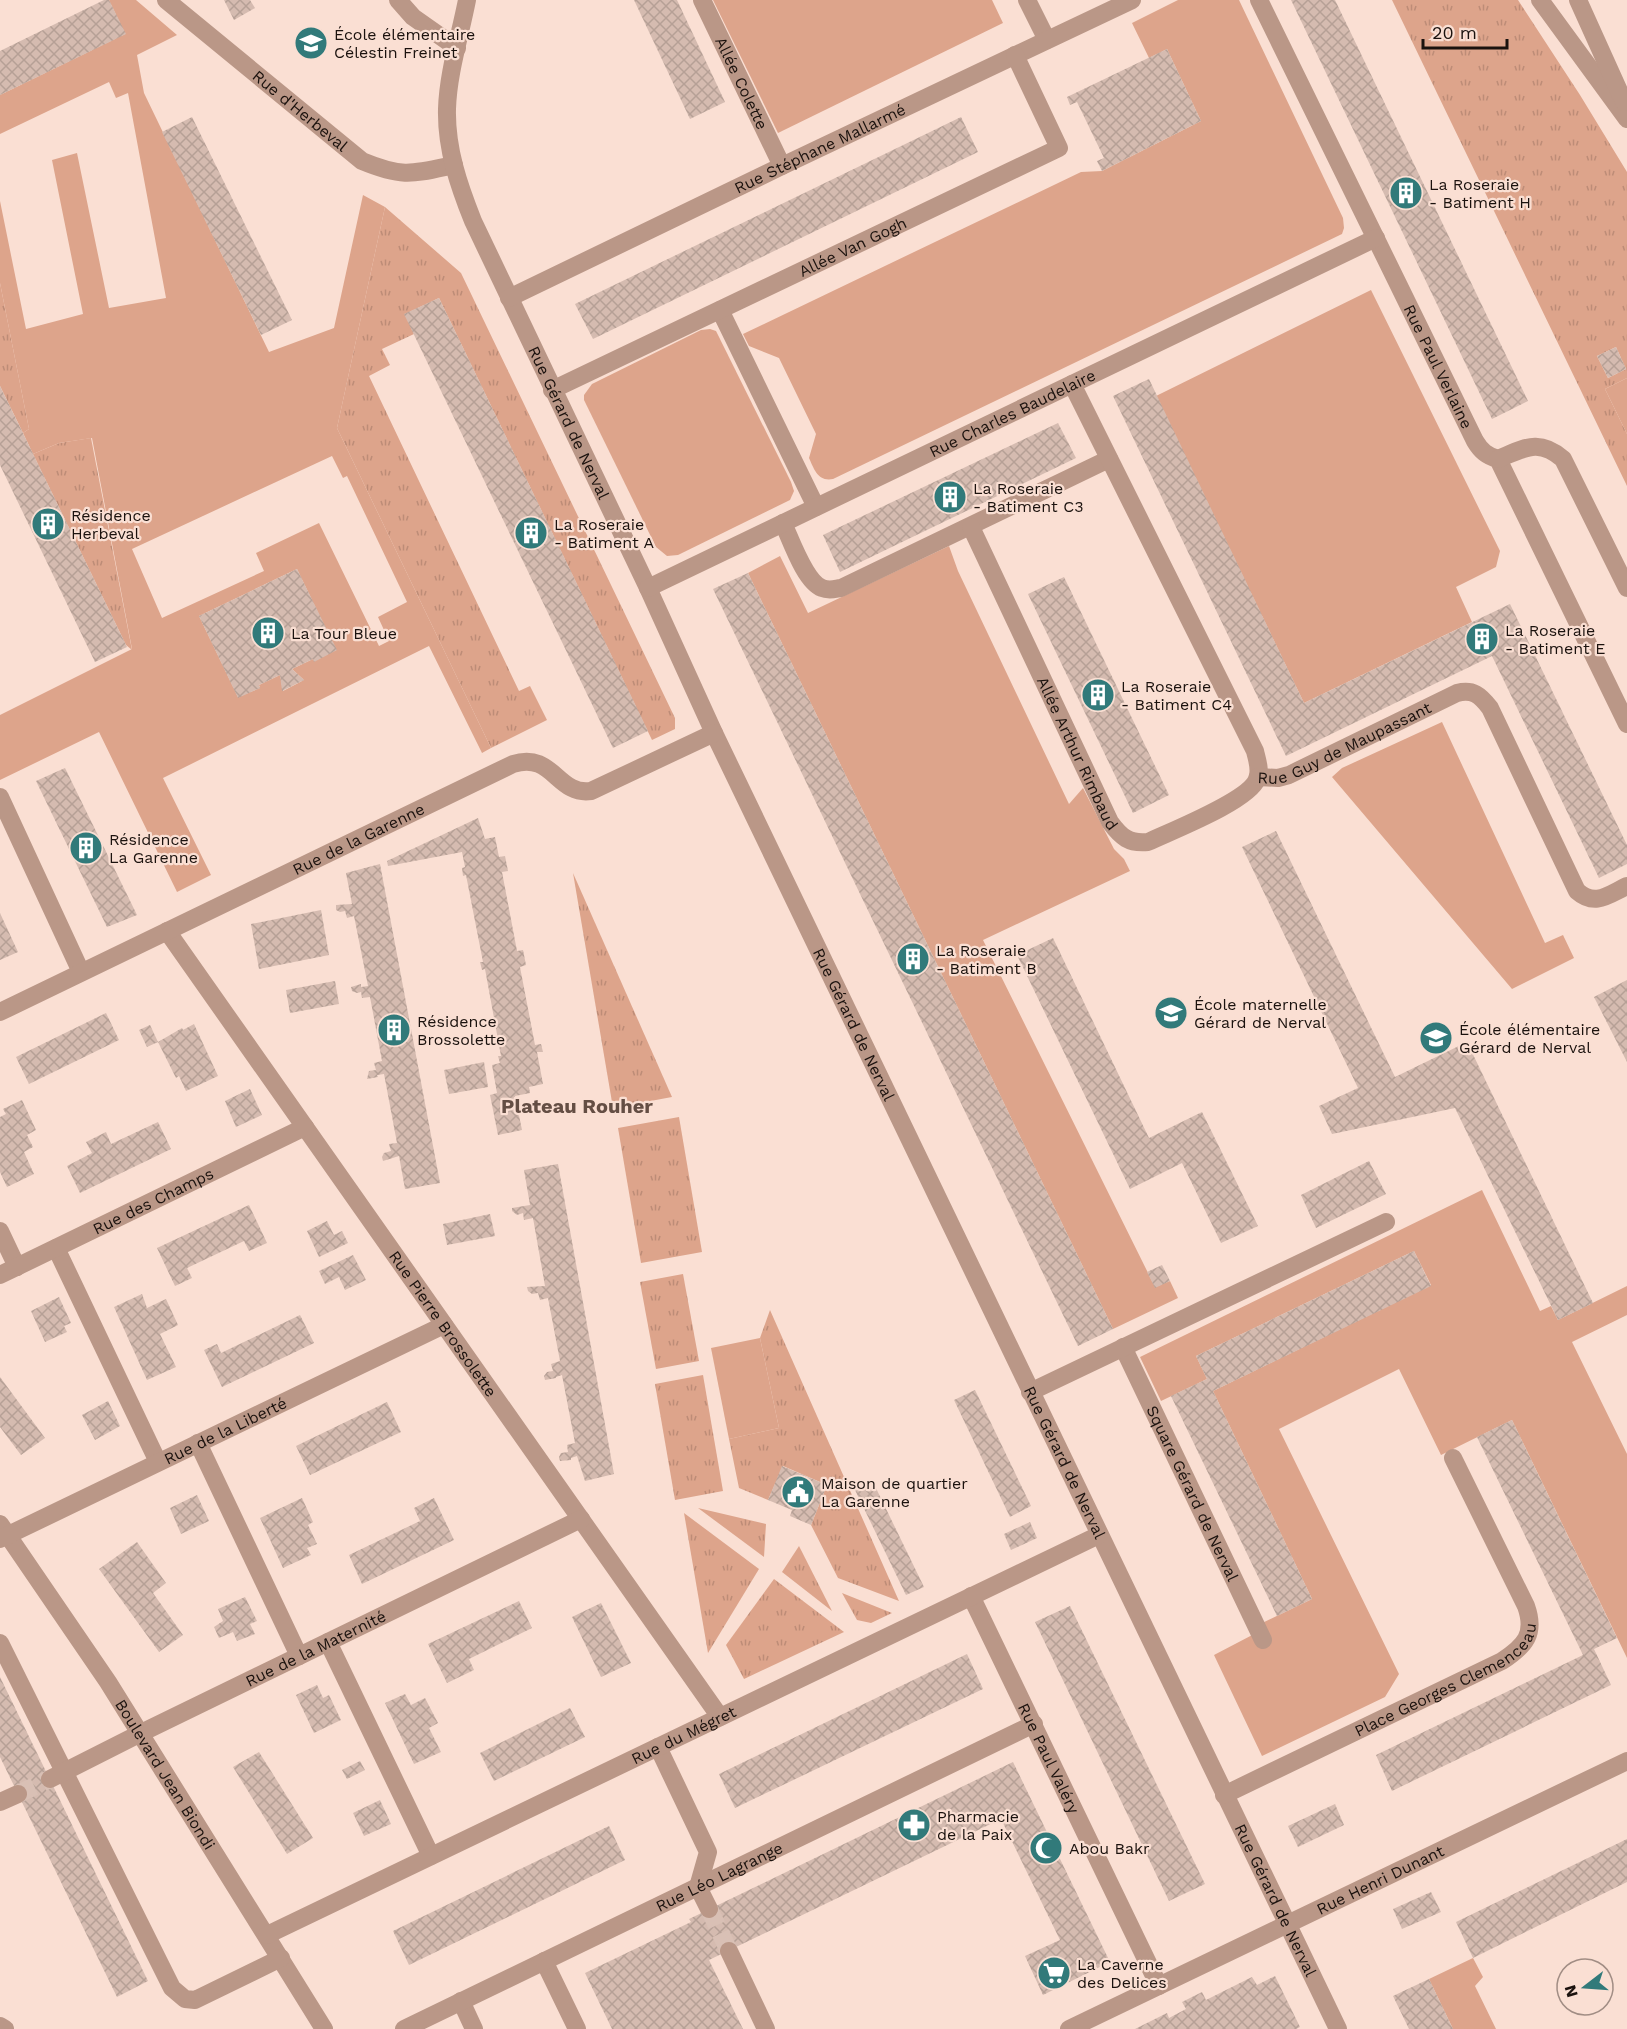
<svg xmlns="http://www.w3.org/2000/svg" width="1627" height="2029" font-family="'Work Sans',sans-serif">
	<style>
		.grass { fill: url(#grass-tufts); fill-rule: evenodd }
		.park { fill: #dda48b; fill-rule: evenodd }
		.building { fill: url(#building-cross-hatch) }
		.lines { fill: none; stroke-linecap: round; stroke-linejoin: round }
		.minor-tunnel { stroke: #d9c0b5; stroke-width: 18; stroke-dasharray: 18 9; stroke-linecap: butt }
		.minor { stroke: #ba9787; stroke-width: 18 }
		.labels { text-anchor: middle; stroke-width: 4.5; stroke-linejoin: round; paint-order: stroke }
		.poi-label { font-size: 16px; fill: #1b120e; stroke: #fadfd3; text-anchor: start }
		.street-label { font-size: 16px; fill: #1b120e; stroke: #fadfd3 }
		.quarter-label { font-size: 20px; font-weight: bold; fill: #644e44; stroke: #fadfd3 }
	</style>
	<defs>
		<pattern id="grass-tufts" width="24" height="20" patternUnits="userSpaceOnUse" patternTransform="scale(1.5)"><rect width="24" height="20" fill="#dda48b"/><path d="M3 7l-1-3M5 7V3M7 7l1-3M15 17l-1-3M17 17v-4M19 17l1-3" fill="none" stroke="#bd8c77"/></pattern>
		<pattern id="building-cross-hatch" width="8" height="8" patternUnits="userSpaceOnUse" patternTransform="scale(1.5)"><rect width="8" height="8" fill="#d5bbb0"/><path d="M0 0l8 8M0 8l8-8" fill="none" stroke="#b6a096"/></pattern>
	</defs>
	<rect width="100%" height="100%" fill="#fadfd3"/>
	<g class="grass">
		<path d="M1392,0H1518L1580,95L1627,172V378L1605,389L1627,434V486ZM1616,347L1626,369L1608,378L1597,356Z"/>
		<polygon points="385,207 461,273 675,718 675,729 652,740 439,298 405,314 414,334 382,349 390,365 369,376 519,691 530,686 547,720 491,748 337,428"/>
		<polygon points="0,283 29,429 23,433 0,386"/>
		<polygon points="91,438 132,650 126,645 33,454 59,443"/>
		<polygon points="573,873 672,1097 613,1108"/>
		<polygon points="679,1117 702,1252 641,1263 618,1128"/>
		<polygon points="683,1274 699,1361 656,1369 640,1282"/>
		<polygon points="770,1310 899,1601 838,1578 811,1525 827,1485 783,1466 768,1500 739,1488 729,1439 779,1428 760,1338"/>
		<polygon points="703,1375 723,1491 675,1500 655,1384"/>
		<polygon points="698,1508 766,1524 764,1557"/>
		<polygon points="684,1513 759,1569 708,1653"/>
		<polygon points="799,1546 832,1611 782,1572"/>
		<polygon points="774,1579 844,1632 744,1679 726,1645"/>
		<polygon points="842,1593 892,1613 871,1623 857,1620"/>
	</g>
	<g class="park">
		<path d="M109,0H136L177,35L137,55L144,93L269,352L334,328L363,195L385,207L337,428L491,748L482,753L429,646L163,778L211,875L177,892L99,732L0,780V715L132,649L92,438L59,443L33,454L23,433L29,429L0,283V201L26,329L83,314L52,160L77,153L109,308L166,298L128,93L116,98L109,82L0,134V95L125,34ZM332,456L343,478L347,476L407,602L378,617L389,641L379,646L319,523L256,553L264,571L162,618L132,549ZM297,569L336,650L314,661L313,659L292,669L304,680L283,691L280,675L259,685L260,688L238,697L199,616Z"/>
		<polygon points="713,0 992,0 1003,23 778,133"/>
		<path d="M1178,0H1239L1343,218L1344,228L1342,234L833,479C818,482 814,469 809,458L816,434L779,358L749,346L743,334L1081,172L1102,171L1201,121L1167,49L1149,58L1132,23Z"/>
		<polygon points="1371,290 1500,551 1496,567 1456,587 1472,622 1304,703 1156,396"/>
		<polygon points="710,329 716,331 791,482 794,491 790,500 678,555 667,556 656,547 584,400 584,395 592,384 701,330"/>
		<polygon points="1627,378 1627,434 1605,389"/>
		<polygon points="949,546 958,571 1069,804 1083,788 1114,849 1124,859 1130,871 983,940 1155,1287 1170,1281 1178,1298 1113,1329 748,573 780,556 808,613"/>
		<polygon points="1442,722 1545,943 1563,935 1574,958 1512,989 1332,777 1342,768"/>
		<polygon points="1482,1190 1540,1311 1551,1306 1558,1320 1627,1286 1627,1315 1572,1342 1627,1454 1627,1658 1512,1420 1441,1455 1399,1369 1279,1429 1399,1674 1385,1697 1262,1756 1214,1655 1258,1632 1256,1626 1312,1599 1213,1391 1431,1285 1414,1251 1196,1356 1207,1379 1161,1401 1140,1357"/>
		<polygon points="760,1338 779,1428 729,1439 711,1348"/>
		<polygon points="1473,1958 1483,1977 1475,1986 1496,2029 1453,2029 1429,1979"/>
	</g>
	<g class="building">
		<polygon points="104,0 109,0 126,34 0,95 0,51"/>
		<polygon points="224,0 250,0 255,8 234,20"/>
		<polygon points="634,0 677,0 725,102 690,119"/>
		<polygon points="1291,0 1335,0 1528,401 1492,419"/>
		<polygon points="1167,49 1201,121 1102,171 1097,161 1104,158 1077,102 1070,105 1067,97"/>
		<polygon points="192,117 292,320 261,335 162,132"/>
		<polygon points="961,117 978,152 593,339 575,304"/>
		<polygon points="439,298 648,731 613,748 404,314"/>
		<polygon points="1616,347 1626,369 1608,378 1597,356"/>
		<polygon points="1149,379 1304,703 1510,604 1627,845 1627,864 1599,878 1492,656 1286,756 1113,396"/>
		<polygon points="0,386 127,647 95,662 0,465"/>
		<polygon points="1058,423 1076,458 840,572 823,535"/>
		<polygon points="297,569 337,650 314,662 313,659 292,669 304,680 282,691 280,675 259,685 260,688 238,698 199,616"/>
		<polygon points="748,573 1113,1329 1078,1346 713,589"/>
		<polygon points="1064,577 1169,795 1133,813 1028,594"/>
		<polygon points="65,768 137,915 107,927 36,781"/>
		<polygon points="478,818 485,839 495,837 499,857 505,856 508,871 502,872 517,951 523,950 526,965 520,967 535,1045 541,1044 543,1052 537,1052 543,1084 529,1087 530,1093 515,1096 522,1130 498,1135 490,1095 497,1093 492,1065 500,1063 498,1056 501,1056 485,969 482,970 480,962 483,962 466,875 463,876 462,868 465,867 462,852 388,866 387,861"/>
		<polygon points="1276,831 1395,1077 1467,1042 1593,1303 1558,1320 1455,1108 1332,1134 1319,1106 1358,1088 1242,847"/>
		<polygon points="380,864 440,1183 405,1189 399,1156 383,1161 382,1157 384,1153 391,1151 389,1144 397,1143 384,1074 377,1075 378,1077 367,1079 369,1071 376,1070 374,1063 382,1061 370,997 362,998 361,992 357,993 352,991 351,987 361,984 361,987 368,986 354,916 347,918 345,911 340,912 336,910 336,905 352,904 346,873"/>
		<polygon points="321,910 329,955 259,969 251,924"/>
		<polygon points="0,913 18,952 0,960"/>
		<polygon points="1053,938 1149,1138 1202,1112 1258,1226 1221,1243 1182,1163 1130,1189 1017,955"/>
		<polygon points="1627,980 1627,1062 1594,997"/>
		<polygon points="335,981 339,1004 290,1013 286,990"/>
		<polygon points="106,1013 119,1040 29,1084 16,1057"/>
		<polygon points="194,1024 218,1076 186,1091 179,1076 176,1078 158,1042 182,1028 183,1030"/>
		<polygon points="150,1025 158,1042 147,1047 139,1030"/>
		<polygon points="484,1062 488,1087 449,1094 444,1070"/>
		<polygon points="250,1089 262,1115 236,1127 225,1101"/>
		<polygon points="22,1100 36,1130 27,1135 33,1147 24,1152 34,1174 7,1187 0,1172 0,1117 6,1114 3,1109"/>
		<polygon points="158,1122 171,1149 80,1193 67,1166 92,1153 86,1142 106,1132 111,1144"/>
		<polygon points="1369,1161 1386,1194 1316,1228 1301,1195"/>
		<polygon points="558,1164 614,1474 585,1481 577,1456 571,1458 571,1460 560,1461 559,1457 561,1453 568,1452 567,1445 575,1443 562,1375 556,1377 556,1378 545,1380 544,1376 547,1372 553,1371 551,1364 560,1361 548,1298 540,1300 538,1293 532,1294 528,1291 527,1287 545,1286 533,1218 524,1220 523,1213 517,1215 512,1211 512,1208 530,1205 524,1170"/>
		<polygon points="249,1205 267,1243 249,1251 244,1241 187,1268 192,1278 175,1286 157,1248"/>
		<polygon points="490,1214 495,1236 447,1245 443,1224"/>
		<polygon points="327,1221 334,1235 342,1231 348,1243 319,1257 307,1231"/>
		<polygon points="1414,1251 1431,1286 1213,1391 1312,1599 1277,1616 1171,1396 1207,1379 1196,1356"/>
		<polygon points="353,1255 366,1280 345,1290 339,1277 325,1284 319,1271"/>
		<polygon points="1162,1265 1170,1281 1155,1288 1147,1272"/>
		<polygon points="142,1294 147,1308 166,1299 178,1325 160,1334 176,1367 147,1380 114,1307"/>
		<polygon points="59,1297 71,1323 64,1326 67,1332 45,1342 31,1311"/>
		<polygon points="300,1315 314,1343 222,1387 204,1350 217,1344 221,1353"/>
		<polygon points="0,1377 45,1438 21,1455 0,1427"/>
		<polygon points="975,1390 1031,1506 1010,1517 954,1400"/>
		<polygon points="108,1401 120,1426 95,1440 82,1415"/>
		<polygon points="387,1402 401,1432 310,1475 296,1446"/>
		<polygon points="1512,1420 1617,1638 1594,1649 1611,1685 1392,1791 1376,1755 1583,1655 1477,1437"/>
		<polygon points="782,1466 827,1485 811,1525 790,1516 792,1510 768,1500"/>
		<polygon points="873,1482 924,1587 906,1595 855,1490"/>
		<polygon points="197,1495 209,1521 181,1534 170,1508"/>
		<polygon points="302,1498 313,1522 308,1525 317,1544 307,1548 311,1555 283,1568 260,1518"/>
		<polygon points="434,1498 454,1540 362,1584 349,1555 420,1521 414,1508"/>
		<polygon points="1030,1522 1037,1538 1011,1550 1004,1534"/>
		<polygon points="137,1542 166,1583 153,1593 183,1635 159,1652 99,1569"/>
		<polygon points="245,1597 257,1621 250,1624 255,1634 237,1641 233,1632 219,1638 214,1627 223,1621 218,1609"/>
		<polygon points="519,1601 532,1628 469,1659 474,1670 447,1683 428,1644"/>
		<polygon points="601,1603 631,1663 601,1677 572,1617"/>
		<polygon points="1070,1606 1205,1884 1169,1901 1035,1622"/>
		<polygon points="967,1654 983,1689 735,1808 719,1774"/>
		<polygon points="0,1677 148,1981 117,1997 0,1757"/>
		<polygon points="317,1685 323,1698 329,1695 341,1720 314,1733 296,1695"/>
		<polygon points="405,1694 411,1705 425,1698 438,1723 429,1728 441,1752 414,1764 385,1703"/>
		<polygon points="570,1708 585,1737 494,1781 480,1753"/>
		<polygon points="259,1752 313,1838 287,1854 233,1767"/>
		<polygon points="360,1761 365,1770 347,1779 342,1770"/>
		<polygon points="1013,1762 1110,1962 1043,1995 1025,1956 1060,1940 1001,1819 709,1960 743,2029 612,2029 585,1973 691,1922 689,1919"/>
		<polygon points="380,1800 391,1824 364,1836 353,1813"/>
		<polygon points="1335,1804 1344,1825 1298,1847 1288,1826"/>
		<polygon points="609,1826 625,1860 409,1965 393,1931"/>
		<polygon points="1627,1839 1627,1882 1473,1958 1456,1922"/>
		<polygon points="1431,1892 1441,1912 1402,1929 1393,1909"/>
		<polygon points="1275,1976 1300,2027 1296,2029 1135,2029 1167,2013 1169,2018 1186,2009 1182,2002 1202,1992 1206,2000 1252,1977 1257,1985"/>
		<polygon points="1429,1979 1453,2029 1409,2029 1393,1996"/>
	</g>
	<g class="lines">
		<g class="minor-tunnel">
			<polyline points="18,1794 50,1779"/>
			<polyline points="709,1909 729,1951"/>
		</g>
		<g class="minor">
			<path id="s1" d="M166,0L362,161C403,178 412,174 454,165"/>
			<polyline points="398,0 413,17 457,48"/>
			<path id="s2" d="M467,0C460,36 448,73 447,109C446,149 459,186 473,221L648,588L714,733L1338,2029"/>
			<path id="s3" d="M702,0L782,166"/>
			<polyline points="1027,0 1047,40"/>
			<path id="s4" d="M1259,0L1475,441C1481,451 1487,456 1498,459L1627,724"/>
			<polyline points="1540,0 1627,119"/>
			<polyline points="1578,0 1624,102"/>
			<path id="s5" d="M509,298L782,166L1132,0"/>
			<polyline points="720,310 816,507"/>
			<path id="s6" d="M552,390L1059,148L1015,55"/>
			<path d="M1498,459C1525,448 1539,438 1563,459L1627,588"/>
			<path d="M783,523C791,540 805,582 822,588C829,591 834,589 841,588L1109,459"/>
			<path id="s7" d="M971,527L1110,822C1121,837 1129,844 1148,842C1171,831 1249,801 1257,779C1261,770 1257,760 1255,751L1072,384"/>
			<path id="s8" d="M648,588L1376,238"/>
			<path id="s9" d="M1258,777L1278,778L1289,775L1457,693C1473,689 1480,695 1490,708L1577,891C1595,907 1608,895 1627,886"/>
			<polyline points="0,797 81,972"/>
			<path id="s10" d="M167,931L720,1717"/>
			<path id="s11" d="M0,1012L513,764C553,751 557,796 591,791L714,733"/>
			<polyline points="0,1231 17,1267"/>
			<polyline points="56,1248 158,1462"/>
			<path id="s12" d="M0,1275L305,1127"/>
			<path id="s13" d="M1123,1347L1263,1640"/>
			<polyline points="1030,1392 1386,1222"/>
			<polyline points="198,1443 299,1656"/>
			<path id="s14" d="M0,1524L108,1682L324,2029"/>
			<path id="s15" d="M0,1539L444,1325"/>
			<path id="s16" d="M971,1596L1159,1986"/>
			<polyline points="328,1642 431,1856"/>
			<polyline points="0,1643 172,1988 185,1999 195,2000 281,1958"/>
			<polyline points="658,1747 708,1852 698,1887 709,1909"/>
			<path id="s17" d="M50,1779L141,1733L581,1519"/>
			<path id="s18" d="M1224,1795L1502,1661C1525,1646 1536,1634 1526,1606L1453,1458"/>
			<polyline points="0,1802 18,1794"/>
			<path id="s19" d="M267,1935L1099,1535"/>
			<polyline points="729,1951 766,2029"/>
			<polyline points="544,1961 577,2029"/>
			<polyline points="461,2001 474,2029"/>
			<polyline points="0,2026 5,2029"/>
			<path id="s20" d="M404,2029L1034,1724"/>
			<path id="s21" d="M1069,2029L1627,1761"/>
		</g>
	</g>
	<defs>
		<g id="school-disc" transform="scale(1.725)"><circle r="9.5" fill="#317a7a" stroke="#fadfd3"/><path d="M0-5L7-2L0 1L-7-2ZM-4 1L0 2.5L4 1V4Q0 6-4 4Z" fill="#fff"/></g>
		<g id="building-disc" transform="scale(1.725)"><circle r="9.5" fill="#317a7a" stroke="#fadfd3"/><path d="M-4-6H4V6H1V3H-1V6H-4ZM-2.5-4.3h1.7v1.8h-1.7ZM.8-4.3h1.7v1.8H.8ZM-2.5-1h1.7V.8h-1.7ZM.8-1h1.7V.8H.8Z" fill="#fff"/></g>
		<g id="civic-disc" transform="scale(1.725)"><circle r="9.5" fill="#317a7a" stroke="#fadfd3"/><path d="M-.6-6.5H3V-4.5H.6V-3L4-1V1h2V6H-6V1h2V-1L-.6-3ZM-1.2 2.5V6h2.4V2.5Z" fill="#fff"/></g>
		<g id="pharmacy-disc" transform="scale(1.725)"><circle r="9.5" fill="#317a7a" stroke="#fadfd3"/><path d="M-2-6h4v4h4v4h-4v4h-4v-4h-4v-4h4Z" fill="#fff"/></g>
		<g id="mosque-disc" transform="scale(1.725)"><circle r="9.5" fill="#317a7a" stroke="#fadfd3"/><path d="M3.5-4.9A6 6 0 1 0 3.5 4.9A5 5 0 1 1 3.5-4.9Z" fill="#fff"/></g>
		<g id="supermarket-disc" transform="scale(1.725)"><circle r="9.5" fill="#317a7a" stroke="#fadfd3"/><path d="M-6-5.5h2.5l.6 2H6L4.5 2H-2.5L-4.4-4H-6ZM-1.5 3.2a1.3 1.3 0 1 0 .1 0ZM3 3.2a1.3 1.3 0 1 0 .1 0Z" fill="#fff"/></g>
	</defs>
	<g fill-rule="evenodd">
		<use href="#school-disc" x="311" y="43"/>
		<use href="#building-disc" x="1406" y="193"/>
		<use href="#building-disc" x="950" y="497"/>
		<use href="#building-disc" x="48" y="524"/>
		<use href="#building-disc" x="531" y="533"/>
		<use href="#building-disc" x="268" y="633"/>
		<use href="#building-disc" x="1482" y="639"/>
		<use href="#building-disc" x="1098" y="695"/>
		<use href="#building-disc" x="86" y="848"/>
		<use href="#building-disc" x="913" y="959"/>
		<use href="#school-disc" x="1171" y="1013"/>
		<use href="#building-disc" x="394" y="1030"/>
		<use href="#school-disc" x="1436" y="1038"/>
		<use href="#civic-disc" x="798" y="1492"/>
		<use href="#pharmacy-disc" x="914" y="1825"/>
		<use href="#mosque-disc" x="1046" y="1848"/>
		<use href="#supermarket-disc" x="1054" y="1973"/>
	</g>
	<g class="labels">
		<g class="poi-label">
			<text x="334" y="40">École élémentaire<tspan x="334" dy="18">Célestin Freinet</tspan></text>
			<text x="1429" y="190">La Roseraie<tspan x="1429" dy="18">- Batiment H</tspan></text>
			<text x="973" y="494">La Roseraie<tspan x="973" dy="18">- Batiment C3</tspan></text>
			<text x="71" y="521">Résidence<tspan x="71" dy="18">Herbeval</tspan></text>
			<text x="554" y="530">La Roseraie<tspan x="554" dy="18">- Batiment A</tspan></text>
			<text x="1505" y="636">La Roseraie<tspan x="1505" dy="18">- Batiment E</tspan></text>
			<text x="291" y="639">La Tour Bleue</text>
			<text x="1121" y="692">La Roseraie<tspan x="1121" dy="18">- Batiment C4</tspan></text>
			<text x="109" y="845">Résidence<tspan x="109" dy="18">La Garenne</tspan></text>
			<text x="936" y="956">La Roseraie<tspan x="936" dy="18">- Batiment B</tspan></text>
			<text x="1194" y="1010">École maternelle<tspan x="1194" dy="18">Gérard de Nerval</tspan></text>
			<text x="417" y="1027">Résidence<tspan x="417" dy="18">Brossolette</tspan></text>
			<text x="1459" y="1035">École élémentaire<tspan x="1459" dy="18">Gérard de Nerval</tspan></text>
			<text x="821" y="1489">Maison de quartier<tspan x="821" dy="18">La Garenne</tspan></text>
			<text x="937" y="1822">Pharmacie<tspan x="937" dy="18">de la Paix</tspan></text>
			<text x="1069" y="1854">Abou Bakr</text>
			<text x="1077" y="1970">La Caverne<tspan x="1077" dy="18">des Delices</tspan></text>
		</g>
		<g class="street-label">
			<text dy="6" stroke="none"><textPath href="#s3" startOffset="92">Allée Colette</textPath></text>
			<text dy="6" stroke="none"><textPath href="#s1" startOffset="174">Rue d'Herbeval</textPath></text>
			<text dy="6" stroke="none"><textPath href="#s5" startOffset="345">Rue Stéphane Mallarmé</textPath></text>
			<text dy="6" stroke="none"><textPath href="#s6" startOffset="333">Allée Van Gogh</textPath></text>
			<text dy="6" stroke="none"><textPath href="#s4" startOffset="408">Rue Paul Verlaine</textPath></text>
			<text dy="6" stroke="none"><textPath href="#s8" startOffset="404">Rue Charles Baudelaire</textPath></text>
			<text dy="6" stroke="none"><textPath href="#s2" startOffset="450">Rue Gérard de Nerval</textPath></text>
			<text dy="6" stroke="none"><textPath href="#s9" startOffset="94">Rue Guy de Maupassant</textPath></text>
			<text dy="6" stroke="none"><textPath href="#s7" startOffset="250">Allée Arthur Rimbaud</textPath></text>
			<text dy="6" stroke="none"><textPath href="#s11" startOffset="398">Rue de la Garenne</textPath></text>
			<text dy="6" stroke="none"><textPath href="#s2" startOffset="1116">Rue Gérard de Nerval</textPath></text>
			<text dy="6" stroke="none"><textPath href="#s12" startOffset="170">Rue des Champs</textPath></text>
			<text dy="6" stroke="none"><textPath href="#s10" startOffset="480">Rue Pierre Brossolette</textPath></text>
			<text dy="6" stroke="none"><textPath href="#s15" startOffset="250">Rue de la Liberté</textPath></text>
			<text dy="6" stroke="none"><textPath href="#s2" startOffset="1602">Rue Gérard de Nerval</textPath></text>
			<text dy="6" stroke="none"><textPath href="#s13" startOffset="162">Square Gérard de Nerval</textPath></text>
			<text dy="6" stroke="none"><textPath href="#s17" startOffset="296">Rue de la Maternité</textPath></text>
			<text dy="6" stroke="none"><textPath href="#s18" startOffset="252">Place Georges Clemenceau</textPath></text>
			<text dy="6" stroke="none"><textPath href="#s19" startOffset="462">Rue du Mégret</textPath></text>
			<text dy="6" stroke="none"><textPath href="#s16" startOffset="180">Rue Paul Valéry</textPath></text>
			<text dy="6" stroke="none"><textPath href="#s14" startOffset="300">Boulevard Jean Biondi</textPath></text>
			<text dy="6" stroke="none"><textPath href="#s20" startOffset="350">Rue Léo Lagrange</textPath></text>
			<text dy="6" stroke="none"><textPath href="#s21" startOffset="345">Rue Henri Dunant</textPath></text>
			<text dy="6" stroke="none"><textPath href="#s2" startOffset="2088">Rue Gérard de Nerval</textPath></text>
		</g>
		<g class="quarter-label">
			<text x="577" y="1113">Plateau Rouher</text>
		</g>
	</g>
	<g transform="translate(1585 1987) rotate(253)"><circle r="28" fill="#fadfd3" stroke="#a18d84" stroke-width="1.5"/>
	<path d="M0-4.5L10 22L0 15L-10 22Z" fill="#317a7a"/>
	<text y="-9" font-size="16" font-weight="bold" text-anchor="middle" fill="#1b120e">N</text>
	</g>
	<path d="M1423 39v9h84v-9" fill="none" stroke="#1b120e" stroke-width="3"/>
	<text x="1432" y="39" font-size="18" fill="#1b120e" stroke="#fadfd3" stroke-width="4.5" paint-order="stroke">20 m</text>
</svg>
